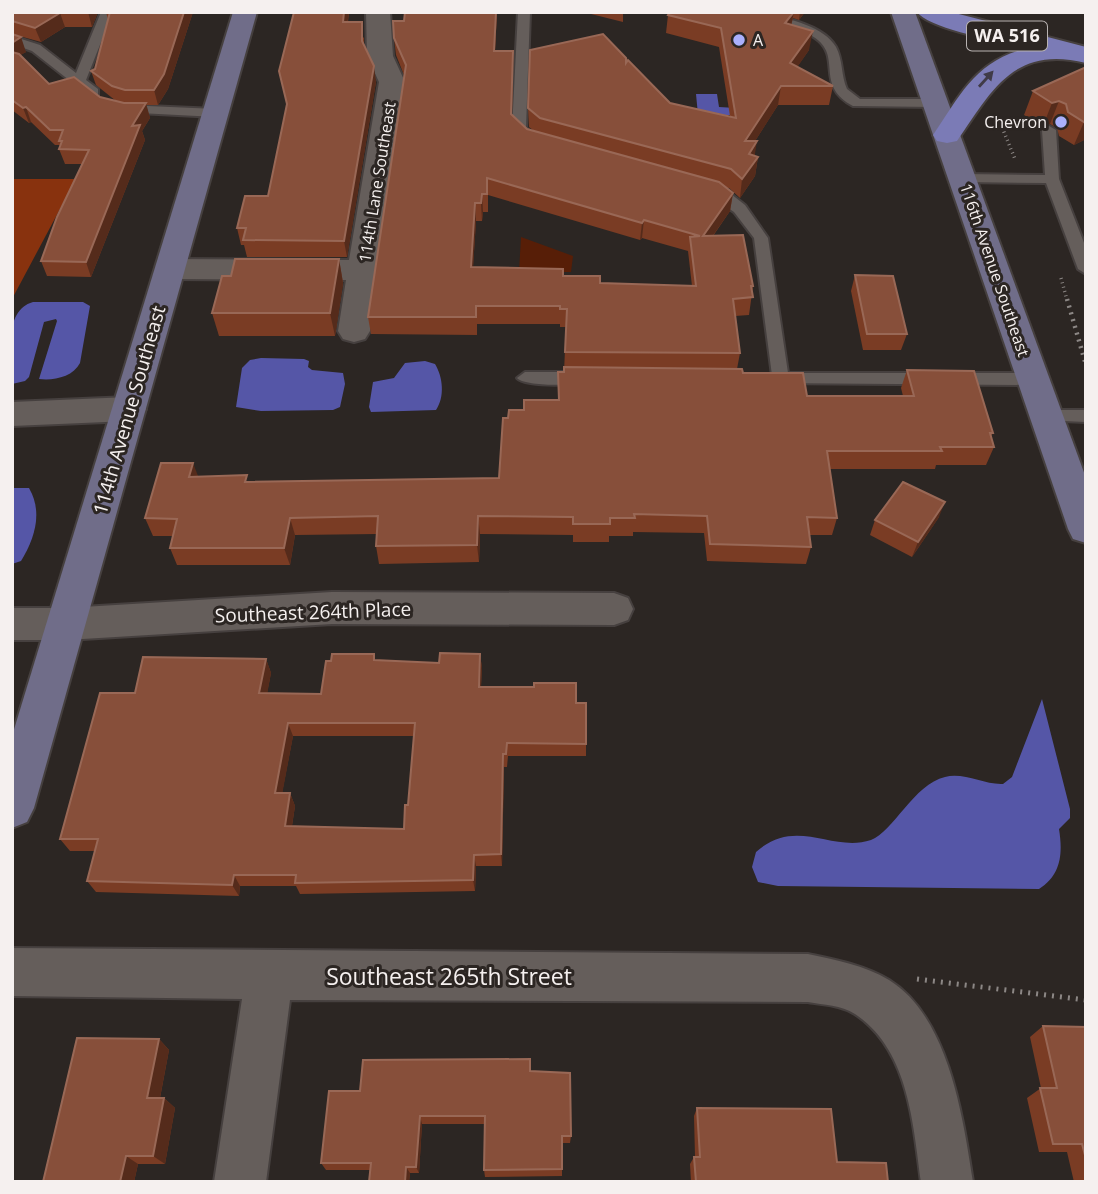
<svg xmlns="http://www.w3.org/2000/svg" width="1098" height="1194" font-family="'Open Sans',sans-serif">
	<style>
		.green { fill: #571e07 }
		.forest { fill: #88320e }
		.water { fill: #5556a7 }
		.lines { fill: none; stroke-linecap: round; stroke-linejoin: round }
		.lane-casing { stroke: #46403f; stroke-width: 4 }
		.street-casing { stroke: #46403f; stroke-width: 4 }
		.secondary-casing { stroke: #46403f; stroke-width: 4 }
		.primary-casing { stroke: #46403f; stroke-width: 4 }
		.path-far2 { stroke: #8c8785; stroke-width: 3.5; stroke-dasharray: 1 3.5; stroke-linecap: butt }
		.path-far1 { stroke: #8c8785; stroke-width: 4.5; stroke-dasharray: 2 5; stroke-linecap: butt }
		.path { stroke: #8c8785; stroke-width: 5; stroke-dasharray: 2 6; stroke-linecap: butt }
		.lane { fill: #655e5b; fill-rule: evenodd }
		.street { fill: #655e5b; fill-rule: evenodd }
		.secondary { fill: #706d89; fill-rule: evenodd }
		.primary { fill: #7b7bb6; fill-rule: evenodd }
		.wall { fill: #7a3c24; fill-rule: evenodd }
		.shaded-wall { fill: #552b1b }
		.building { fill: #874f3a; stroke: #996856; stroke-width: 2; fill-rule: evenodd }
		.oneway { fill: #403b48 }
		.poi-dot { fill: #aab0fc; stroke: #2c2623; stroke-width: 2.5 }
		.labels { text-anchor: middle; stroke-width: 6; stroke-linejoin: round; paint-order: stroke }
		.far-poi-label { font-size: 16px; fill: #f5f0ef; stroke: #2c2623; text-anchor: start }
		.far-street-label { font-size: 16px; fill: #f5f0ef; stroke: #2c2623 }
		.shield { fill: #2c2623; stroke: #b9b3b2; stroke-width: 2 }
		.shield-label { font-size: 18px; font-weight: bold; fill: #f5f0ef }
		.street-label { font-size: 19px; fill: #f5f0ef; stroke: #2c2623 }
		.near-street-label { font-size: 23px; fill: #f5f0ef; stroke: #2c2623 }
	</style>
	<rect width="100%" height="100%" fill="#2c2623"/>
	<polygon class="green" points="521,237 573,256 571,272 519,272"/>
	<polygon class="forest" points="12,179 76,179 12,299"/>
	<g class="water">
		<polygon points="696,94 717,94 719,107 736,108 737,115 698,115"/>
		<path d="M33,302H83L90,306L80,363C73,377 53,381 39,379L57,321L56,319L44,322L29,377L25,381L12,384C12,358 2,311 33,302Z"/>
		<polygon points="261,358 304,359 309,361 308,367 312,370 343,373 345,384 340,407 333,410 261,411 236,407 242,368 250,360"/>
		<path d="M425,361L435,364C443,377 445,397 436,410L371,412L369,407L373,382L394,378L405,363Z"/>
		<path d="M12,488H29C43,512 35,538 21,561L12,564Z"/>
		<path d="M1042,699L1070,809V818L1059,829C1063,854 1061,875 1039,889L778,886L758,882L752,867L756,852C796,816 832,853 871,840C893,832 914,784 945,777C964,772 984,785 1003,784L1012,777Z"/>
	</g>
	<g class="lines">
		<g class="lane-casing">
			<g id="lane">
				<polygon points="101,12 113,12 86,80 98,89 98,95 88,95 32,51 12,44 12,36 40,45 76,73"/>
				<polygon points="518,12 530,12 526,128 539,140 532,144 512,129"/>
				<path d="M730,12C759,12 820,19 836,47C843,60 841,76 847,89L860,99H936L943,103L936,107L853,106C816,86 840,60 819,41C795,20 754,29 730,12Z"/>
				<polygon points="125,105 216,109 223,113 216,117 120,112 118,109"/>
				<polygon points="1049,126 1056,130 1059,179 1086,248 1086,274 1078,269 1046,183 963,182 956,178 963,174 1045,175 1042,130"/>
				<polygon points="709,186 731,194 745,205 768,238 788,373 1033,373 1041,379 1033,385 773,383 754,238 734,212 702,190 704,187"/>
				<path d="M525,372H584L592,378C585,387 524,387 517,378Z"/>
				<polygon points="1046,410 1086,410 1086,422 1040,420 1037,416"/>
			</g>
		</g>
		<g class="street-casing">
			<g id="street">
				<polygon points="366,12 390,12 393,56 405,82 370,331 365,339 354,342 343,339 338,331 346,280 170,279 159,276 155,269 159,262 170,259 349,260 379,82 367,56"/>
				<polygon points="129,397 141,400 146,409 141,418 129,421 12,426 12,402"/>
				<polygon points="332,592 614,593 628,598 633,609 628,620 614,625 332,624 66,640 12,640 12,608 66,608"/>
				<path d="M12,948L808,954C836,960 864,965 889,980C949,1017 963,1118 973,1182H921C913,1124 909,1050 855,1014C841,1005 824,1005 808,1002L290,1000L266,1182H214L242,999L12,996Z"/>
			</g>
		</g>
		<g class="secondary-casing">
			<g id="secondary">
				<polygon points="233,12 257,12 34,808 27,822 12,828 12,736"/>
				<polygon points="891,12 915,12 1086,478 1086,543 1073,539 1068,529"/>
			</g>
		</g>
		<g class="primary-casing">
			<path id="primary" d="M917,12H951L1086,47V63C1014,45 992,90 957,141L947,143L937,141L933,135C961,94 976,60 1028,48C1006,43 929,29 917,12Z"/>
		</g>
		<g class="path-far2">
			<polyline points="997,115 1015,159"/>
			<polyline points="1061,278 1067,300"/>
		</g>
		<polyline class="path-far1" points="1067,299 1086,365"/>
		<polyline class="path" points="917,979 1086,1000"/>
		<use href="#lane" class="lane"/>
		<use href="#street" class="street"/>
		<use href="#secondary" class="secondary"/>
		<use href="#primary" class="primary"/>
	</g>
	<g class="wall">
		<polygon points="12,12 98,12 92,27 65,27 41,42 12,34"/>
		<polygon points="106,12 193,12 168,89 158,105 146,105 150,118 142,131 145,140 91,277 47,276 41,261 83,164 65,164 59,149 60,145 55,145 31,122 29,123 12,110 12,34 26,52 20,55 49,84 116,101 96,85 91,71 95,69 108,20"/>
		<polygon points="349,12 348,22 364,38 364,44 376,82 347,257 247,257 244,245 241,245 237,228 268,196 287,106"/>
		<path d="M405,12H497L495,51L513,69L512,115L527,129L534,131L529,127L528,108L626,63L670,103L730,116L719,47L666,33L668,15L670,12H805L799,20L793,18L791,25L809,50L797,67L833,86L829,105H778L755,141V156L758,157L755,176L740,198L729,188H726L733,193L730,211L713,236L753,286L749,315L735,316L740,353L737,369L743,373L807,396H903L901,388L907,370L993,433L991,436L994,447L986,465H936L935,469H830L837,518L832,535H809L811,547L806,564L707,561L704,533L633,532V536H609V542H573V535L480,534L479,562L379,564L376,546L377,534L295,535L290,565H177L170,548L173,536H153L145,518L198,477L249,482L499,478L508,418L524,410L558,400V372H564L566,327H560V324H477V335L371,334L368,317L404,75L396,55L394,38L404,21ZM488,195L640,240L642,238L688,251L692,286L600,283L563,276L473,267L476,221H482L483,212H488Z"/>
		<polygon points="583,12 623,12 623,22"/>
		<polygon points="1086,67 1086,139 1074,145 1059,136 1057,128 1050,124 1043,126 1024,115 1033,91"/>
		<polygon points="339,259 343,283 335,336 219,336 212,313 231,276"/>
		<polygon points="855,275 907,334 901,350 863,350 851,291"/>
		<polygon points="939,517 912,557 870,535 875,520"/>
		<path d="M480,654L482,668L481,687L576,703L586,744V756H508L507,767H504L502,866H476L475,891L300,894L296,886H240L239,896L96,892L87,881L95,851H70L60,839L135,693L266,659L271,673L267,693L321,694L376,660L439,663ZM293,736H414L408,805L404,829L292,826L295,806L290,793H282Z"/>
		<polygon points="1043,1026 1086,1027 1086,1182 1074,1182 1067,1152 1039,1152 1027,1098 1041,1088 1030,1037"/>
		<polygon points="159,1039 169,1050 160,1098 164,1098 175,1108 165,1164 138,1164 134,1182 43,1182"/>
		<polygon points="531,1071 571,1136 570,1143 562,1143 562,1176 485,1177 484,1170 485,1124 422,1124 419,1173 410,1173 409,1182 369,1182 370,1170 326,1170 321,1163 360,1091"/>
		<polygon points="697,1108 837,1162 888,1182 691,1182 690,1164 694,1157 695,1157 694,1116"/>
	</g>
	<g class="shaded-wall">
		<polygon points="88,12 98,12 92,27"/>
		<polygon points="184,12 193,12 168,89 158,105 154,90"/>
		<polygon points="344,12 349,12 345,38 343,22"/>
		<polygon points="496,12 497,12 494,69 494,51"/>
		<polygon points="794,12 790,31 785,23"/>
		<polygon points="800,12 805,12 799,20"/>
		<polygon points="60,13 65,27 41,42 35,28"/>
		<polygon points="813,31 809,50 787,82 790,63"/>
		<polygon points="21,37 26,52 12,60 12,43"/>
		<polygon points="513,51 513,69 511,132 511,114"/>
		<polygon points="374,66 376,82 347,257 344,241"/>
		<polygon points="781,86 778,105 743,160 745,141"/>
		<polygon points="1059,101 1050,124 1043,126 1052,103"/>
		<polygon points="146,103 150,118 142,131 145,140 91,277 86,262 132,126"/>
		<polygon points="26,107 31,122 29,123 23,108"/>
		<polygon points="1086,121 1086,139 1074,145 1084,122"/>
		<polygon points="757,141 754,160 749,154"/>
		<polygon points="758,157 755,176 740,198 742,179"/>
		<polygon points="733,193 730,211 700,254 703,236"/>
		<polygon points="482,194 483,212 482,221 481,203"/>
		<polygon points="475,203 476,221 472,285 471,267"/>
		<polygon points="644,220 642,238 640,240 642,223"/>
		<polygon points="339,259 343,283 335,336 330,313"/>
		<polygon points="193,463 200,481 189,477"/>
		<polygon points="945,502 939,517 912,557 918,542"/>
		<polygon points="478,516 480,534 479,562 477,545"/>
		<polygon points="290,518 295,535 290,565 284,548"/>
		<polygon points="480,654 482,668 480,700 479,687"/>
		<polygon points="266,659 271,673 265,706 259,693"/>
		<polygon points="288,723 293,736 280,806 275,793"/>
		<polygon points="503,754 504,767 502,866 501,854"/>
		<polygon points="290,793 295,806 290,838 285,826"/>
		<polygon points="474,855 476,866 475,891 473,880"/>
		<polygon points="234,875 240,886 239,896 232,885"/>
		<polygon points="159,1039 169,1050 158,1108 147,1098"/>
		<polygon points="164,1098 175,1108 165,1164 153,1156"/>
		<polygon points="420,1116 422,1124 419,1173 416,1167"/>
		<polygon points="126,1156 138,1164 134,1182 120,1182"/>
		<polygon points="406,1167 410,1173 409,1182 405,1182"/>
	</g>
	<g class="building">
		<polygon points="12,12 88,12 60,13 35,28 12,21"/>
		<polygon points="110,12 184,12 164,74 154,90 125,90 112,86 91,71 95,69"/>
		<polygon points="294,12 344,12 343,22 362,22 362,41 374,66 344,241 243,240 246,228 237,228 245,196 268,196 287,104 279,71"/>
		<path d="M405,12H496L494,51H513L511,114L527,129L719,182L733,193L703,236L743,235L753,286H751L753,297L733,299L740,353L565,352L567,309H560V306H476V317H368L406,65L394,38L393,21H404ZM487,178L642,223L644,220L700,236L690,237L696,286L600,283V276H563V269L471,267L475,203H481L482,194H487Z"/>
		<polygon points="670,12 794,12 785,23 813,31 790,63 833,86 781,86 745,141 757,141 749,154 758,157 742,179 731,169 540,118 528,108 530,50 603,34 626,58 626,63 628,60 670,103 736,118 721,28 668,15"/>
		<polygon points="12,34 21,37 12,43"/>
		<polygon points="12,52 19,54 49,84 74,77 100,97 124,103 146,103 132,126 140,125 86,262 41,261 57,217 89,150 59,149 62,141 59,141 63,130 50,130 26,107 23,108 12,100"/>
		<polygon points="1086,67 1086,121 1084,122 1068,112 1066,104 1059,101 1052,103 1033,91"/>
		<polygon points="235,259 339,259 330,313 212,313 222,276 231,276"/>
		<polygon points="855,275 893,276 907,334 867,334"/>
		<polygon points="564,367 742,369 743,373 803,373 807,396 914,396 907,370 974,371 993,433 990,433 994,447 940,447 942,451 827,451 837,518 807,517 811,547 710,544 707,516 634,514 635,518 610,518 610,524 573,524 573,517 478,516 477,545 376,546 378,516 290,518 284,548 170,548 177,519 145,518 161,463 193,463 189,477 247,475 245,482 499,478 503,418 508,418 509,410 524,410 524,400 559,400 558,372 564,372"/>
		<polygon points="903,482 945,502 918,542 875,520"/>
		<path d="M440,653L480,654L479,687H534V683H576V703H586V744L507,743L506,754H503L501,854L474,855L473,880L295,883L296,875H234L232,885L87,881L98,839H60L100,693H135L143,657L266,659L259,693L321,694L326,661H331L332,654H374V660L439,663ZM288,723H415L408,805H405L404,829L285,826L290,793H275Z"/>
		<polygon points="1043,1026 1086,1027 1086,1159 1082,1144 1053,1144 1040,1088 1057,1088"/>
		<polygon points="77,1038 159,1039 147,1098 164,1098 153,1156 126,1156 120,1182 43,1182"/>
		<polygon points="530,1059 530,1071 570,1073 571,1136 562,1136 562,1169 484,1170 485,1116 420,1116 416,1167 406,1167 405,1182 369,1182 371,1163 321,1163 329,1091 360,1091 363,1060"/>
		<polygon points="697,1108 831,1109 837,1162 886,1163 888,1182 696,1182 694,1157 700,1157"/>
	</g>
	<defs><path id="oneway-solid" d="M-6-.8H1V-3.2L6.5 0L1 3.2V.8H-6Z" transform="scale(1.75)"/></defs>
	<use class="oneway" href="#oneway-solid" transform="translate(986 79) rotate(-48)"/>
	<g class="poi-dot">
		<circle cx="739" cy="40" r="7"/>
		<circle cx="1061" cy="122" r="7"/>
	</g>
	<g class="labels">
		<g class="far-poi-label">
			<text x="753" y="46">A</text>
			<text x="1047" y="128" text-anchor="end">Chevron</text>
		</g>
		<g class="far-street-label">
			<text transform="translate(377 182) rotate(-81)" y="6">114th Lane Southeast</text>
			<text transform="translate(995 270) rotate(71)" y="6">116th Avenue Southeast</text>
		</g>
		<rect class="shield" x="967" y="21.5" width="80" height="29" rx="5"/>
		<g class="shield-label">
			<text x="1007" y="42">WA 516</text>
		</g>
		<g class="street-label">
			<text transform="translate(129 410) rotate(-74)" y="7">114th Avenue Southeast</text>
			<text transform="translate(313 612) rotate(-2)" y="7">Southeast 264th Place</text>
		</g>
		<g class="near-street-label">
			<text x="449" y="985">Southeast 265th Street</text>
		</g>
	</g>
	<rect width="1098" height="1194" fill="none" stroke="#f5f0ef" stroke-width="28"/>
</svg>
